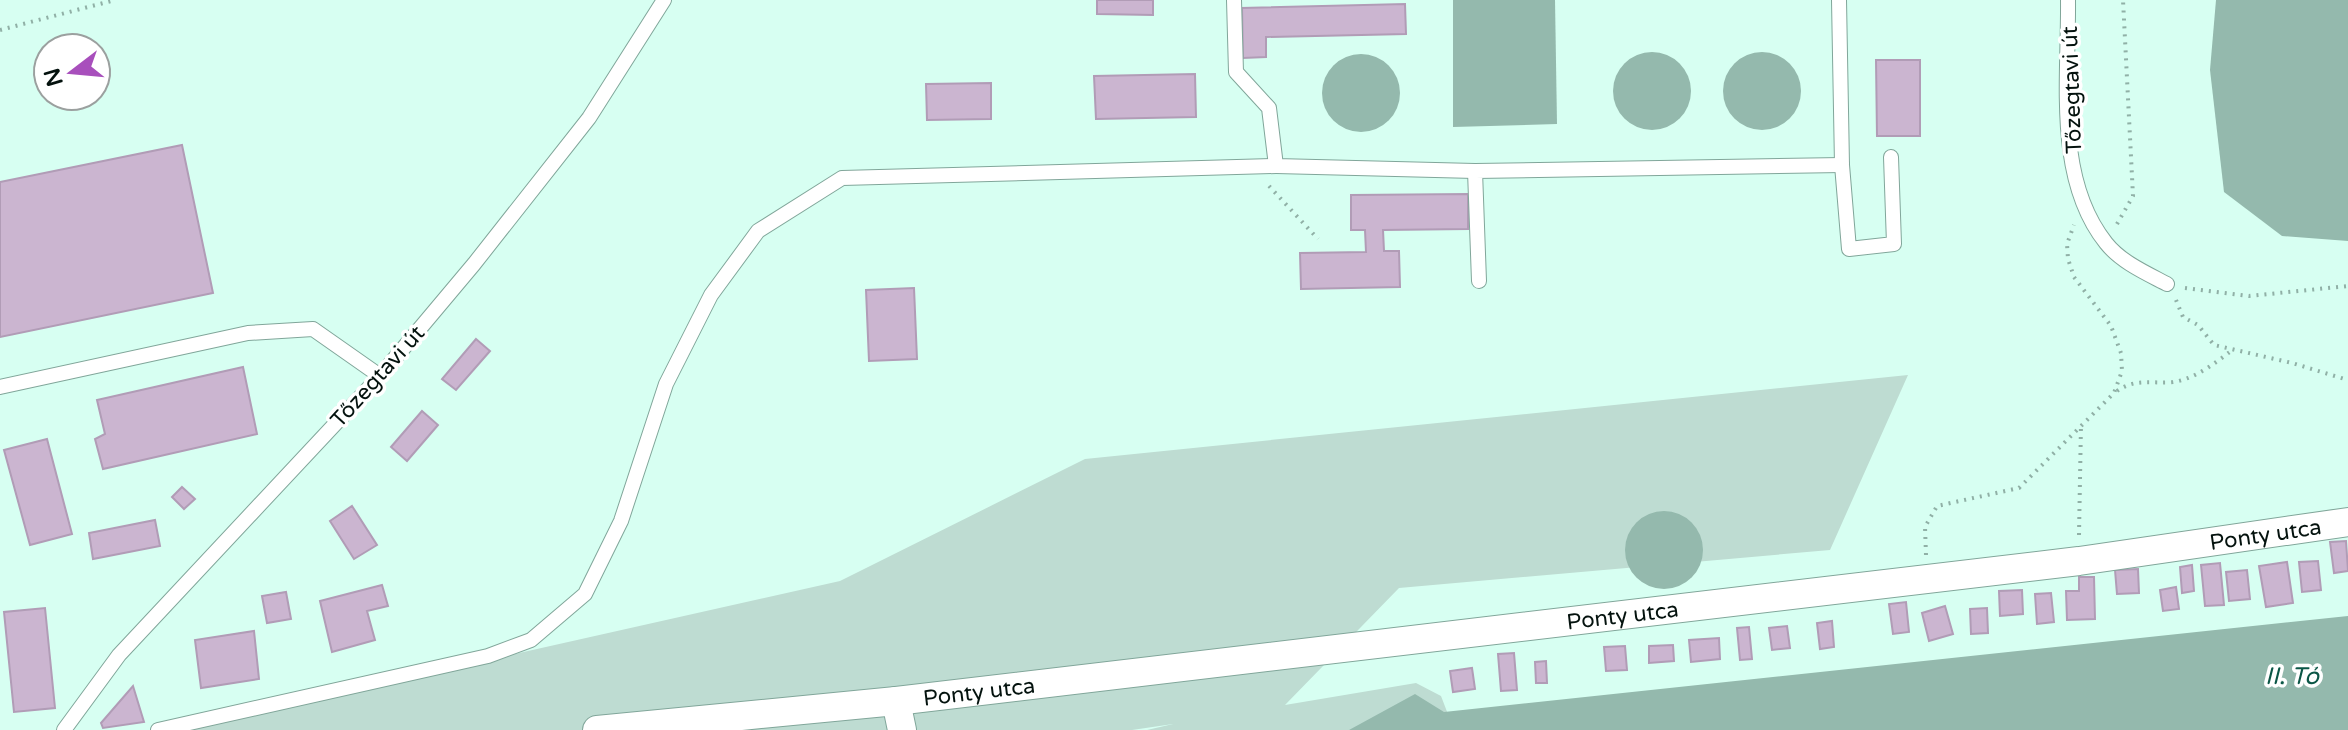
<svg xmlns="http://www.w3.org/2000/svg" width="2348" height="730" font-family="'Varela Round',sans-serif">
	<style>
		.green { fill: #bedcd2 }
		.water { fill: #94b9ad }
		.building { fill: #cbb5d0; stroke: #b19cb6; stroke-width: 2 }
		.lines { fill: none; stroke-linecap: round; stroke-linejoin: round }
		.service-casing { stroke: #81a69a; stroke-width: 16 }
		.minor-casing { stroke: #81a69a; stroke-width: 30 }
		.path { stroke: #90b0a6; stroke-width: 4; stroke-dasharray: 2 6; stroke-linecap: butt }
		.service { stroke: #fff; stroke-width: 14 }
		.minor { stroke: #fff; stroke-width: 28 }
		.labels { text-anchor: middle; stroke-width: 7; stroke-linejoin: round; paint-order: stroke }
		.street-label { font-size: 22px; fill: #04120e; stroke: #fff }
		.water-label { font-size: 24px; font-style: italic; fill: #0b5646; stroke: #fff }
	</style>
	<rect width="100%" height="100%" fill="#d7fff2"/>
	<polygon class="green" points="1908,375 1830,550 1399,588 1285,705 1416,683 1441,696 1454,730 1147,730 1173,724 1132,730 177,730 840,581 1085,459"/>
	<g class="water">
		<polygon points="1453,0 1555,0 1557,124 1453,127"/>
		<polygon points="2216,0 2348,0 2348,241 2282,236 2224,192 2210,70"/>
		<circle cx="1652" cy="91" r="39"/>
		<circle cx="1762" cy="91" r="39"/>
		<circle cx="1361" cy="93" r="39"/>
		<circle cx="1664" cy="550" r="39"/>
		<polygon points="2348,616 2348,730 1349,730 1415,694 1444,712"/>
	</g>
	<g class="building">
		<polygon points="1097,0 1153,0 1153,15 1097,14"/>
		<polygon points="1405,4 1406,34 1266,37 1266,57 1243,58 1242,8"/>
		<polygon points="1876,60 1920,60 1920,136 1877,136"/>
		<polygon points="1195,74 1196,117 1096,119 1094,76"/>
		<polygon points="991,83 991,119 927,120 926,84"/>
		<polygon points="182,145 213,293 0,337 0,182"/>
		<polygon points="1468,194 1468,229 1383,230 1384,251 1399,251 1400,287 1301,289 1300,253 1366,252 1365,230 1351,230 1351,195"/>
		<polygon points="914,288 917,359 869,361 866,290"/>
		<polygon points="476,339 490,351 456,390 442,379"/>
		<polygon points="243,367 257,434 103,469 95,439 105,434 97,400"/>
		<polygon points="422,411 438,425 407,461 391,447"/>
		<polygon points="47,439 72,534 30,545 4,450"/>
		<polygon points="182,487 195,499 184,509 172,497"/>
		<polygon points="352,506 377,545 354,559 330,521"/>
		<polygon points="155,520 160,546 93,559 89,533"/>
		<polygon points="2346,541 2348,571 2334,573 2330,542"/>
		<polygon points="2318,561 2321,590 2302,592 2299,562"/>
		<polygon points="2287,562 2293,603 2266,607 2259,566"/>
		<polygon points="2220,563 2224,605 2205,606 2201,565"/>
		<polygon points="2192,565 2194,591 2182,593 2180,567"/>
		<polygon points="2138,569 2139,593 2117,594 2115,570"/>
		<polygon points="2247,570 2250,599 2229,601 2226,572"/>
		<polygon points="2079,577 2094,577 2095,619 2067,620 2066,591 2079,591"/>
		<polygon points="382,585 388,606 367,611 375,640 332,652 320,601"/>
		<polygon points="2176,587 2179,609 2163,611 2160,590"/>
		<polygon points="2022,590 2023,614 2000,616 1999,591"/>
		<polygon points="286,592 291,619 267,623 262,596"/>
		<polygon points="2051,593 2054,622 2037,624 2035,594"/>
		<polygon points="1906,602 1909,632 1893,634 1889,604"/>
		<polygon points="1945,606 1953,634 1929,641 1922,613"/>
		<polygon points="45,608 55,708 14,712 4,612"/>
		<polygon points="1987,608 1988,633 1971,634 1970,609"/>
		<polygon points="1832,621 1834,647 1820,649 1817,623"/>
		<polygon points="1787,626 1790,648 1772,650 1769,628"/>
		<polygon points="1749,627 1752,659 1740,660 1737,628"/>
		<polygon points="254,631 259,679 201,688 195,640"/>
		<polygon points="1719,638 1720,659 1691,662 1689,640"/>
		<polygon points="1673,645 1674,661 1649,663 1649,646"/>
		<polygon points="1625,646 1627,670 1606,671 1604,647"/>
		<polygon points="1514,653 1517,690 1501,691 1498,654"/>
		<polygon points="1546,661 1547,683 1536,683 1535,662"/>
		<polygon points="1472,668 1475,689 1453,692 1450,671"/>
		<polygon points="133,686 144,722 103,728 101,723"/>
	</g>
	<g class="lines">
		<g class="service-casing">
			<g id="service">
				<polyline points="1234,0 1236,72 1269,108 1276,166 1475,171"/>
				<polyline points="1839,0 1842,165 1849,249 1894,244 1891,157"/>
				<path d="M2068,0C2069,78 2054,178 2106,243C2121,262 2146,273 2167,284"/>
				<polyline points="1479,281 1475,171 1842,165"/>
				<polyline points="0,387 248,333 313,329 380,376"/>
				<polyline points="64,730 119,655 380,376 474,264 589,118 664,0"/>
				<polyline points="158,730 488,656 531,640 585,594 621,521 666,384 711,295 758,231 842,178 1276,166"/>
			</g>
		</g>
		<g class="minor-casing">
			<g id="minor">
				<polyline points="896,701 902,730"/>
				<path id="s1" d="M597,730L896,701L2079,561L2348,522"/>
			</g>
		</g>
		<g class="path">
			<polyline points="0,30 115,0"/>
			<polyline points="1269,186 1318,239"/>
			<polyline points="2117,224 2133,196 2123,0"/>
			<polyline points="2185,288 2249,296 2348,286"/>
			<polyline points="2176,300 2183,317 2198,325 2214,345 2292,363 2348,380"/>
			<path d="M2117,391C2135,378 2152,384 2173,382C2195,379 2215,363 2231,351"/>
			<polyline points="2079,535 2081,424"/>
			<polyline points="1926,555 1925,527 1937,506 2019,488 2114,393 2122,371 2121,353 2111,326 2074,277 2068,259 2067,244 2074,225"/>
		</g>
		<use href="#service" class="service"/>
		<use href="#minor" class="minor"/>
	</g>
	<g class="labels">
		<g class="street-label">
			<text transform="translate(2071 90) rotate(-92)" y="8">Tőzegtavi út</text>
			<text transform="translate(377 376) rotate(-48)" y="8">Tőzegtavi út</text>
			<text dy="8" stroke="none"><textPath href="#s1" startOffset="1680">Ponty utca</textPath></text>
			<text dy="8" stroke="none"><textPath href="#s1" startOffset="1032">Ponty utca</textPath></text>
			<text dy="8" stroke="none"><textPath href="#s1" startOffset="384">Ponty utca</textPath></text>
		</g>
		<g class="water-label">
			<text x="2292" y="684">II. Tó</text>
		</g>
	</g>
	<g transform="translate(72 72) rotate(254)"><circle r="38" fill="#ffffff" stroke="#9ba09f" stroke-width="2"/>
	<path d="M0-6L14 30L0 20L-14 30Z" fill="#a84fbc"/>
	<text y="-12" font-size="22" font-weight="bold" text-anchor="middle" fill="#04120e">N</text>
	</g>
</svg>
